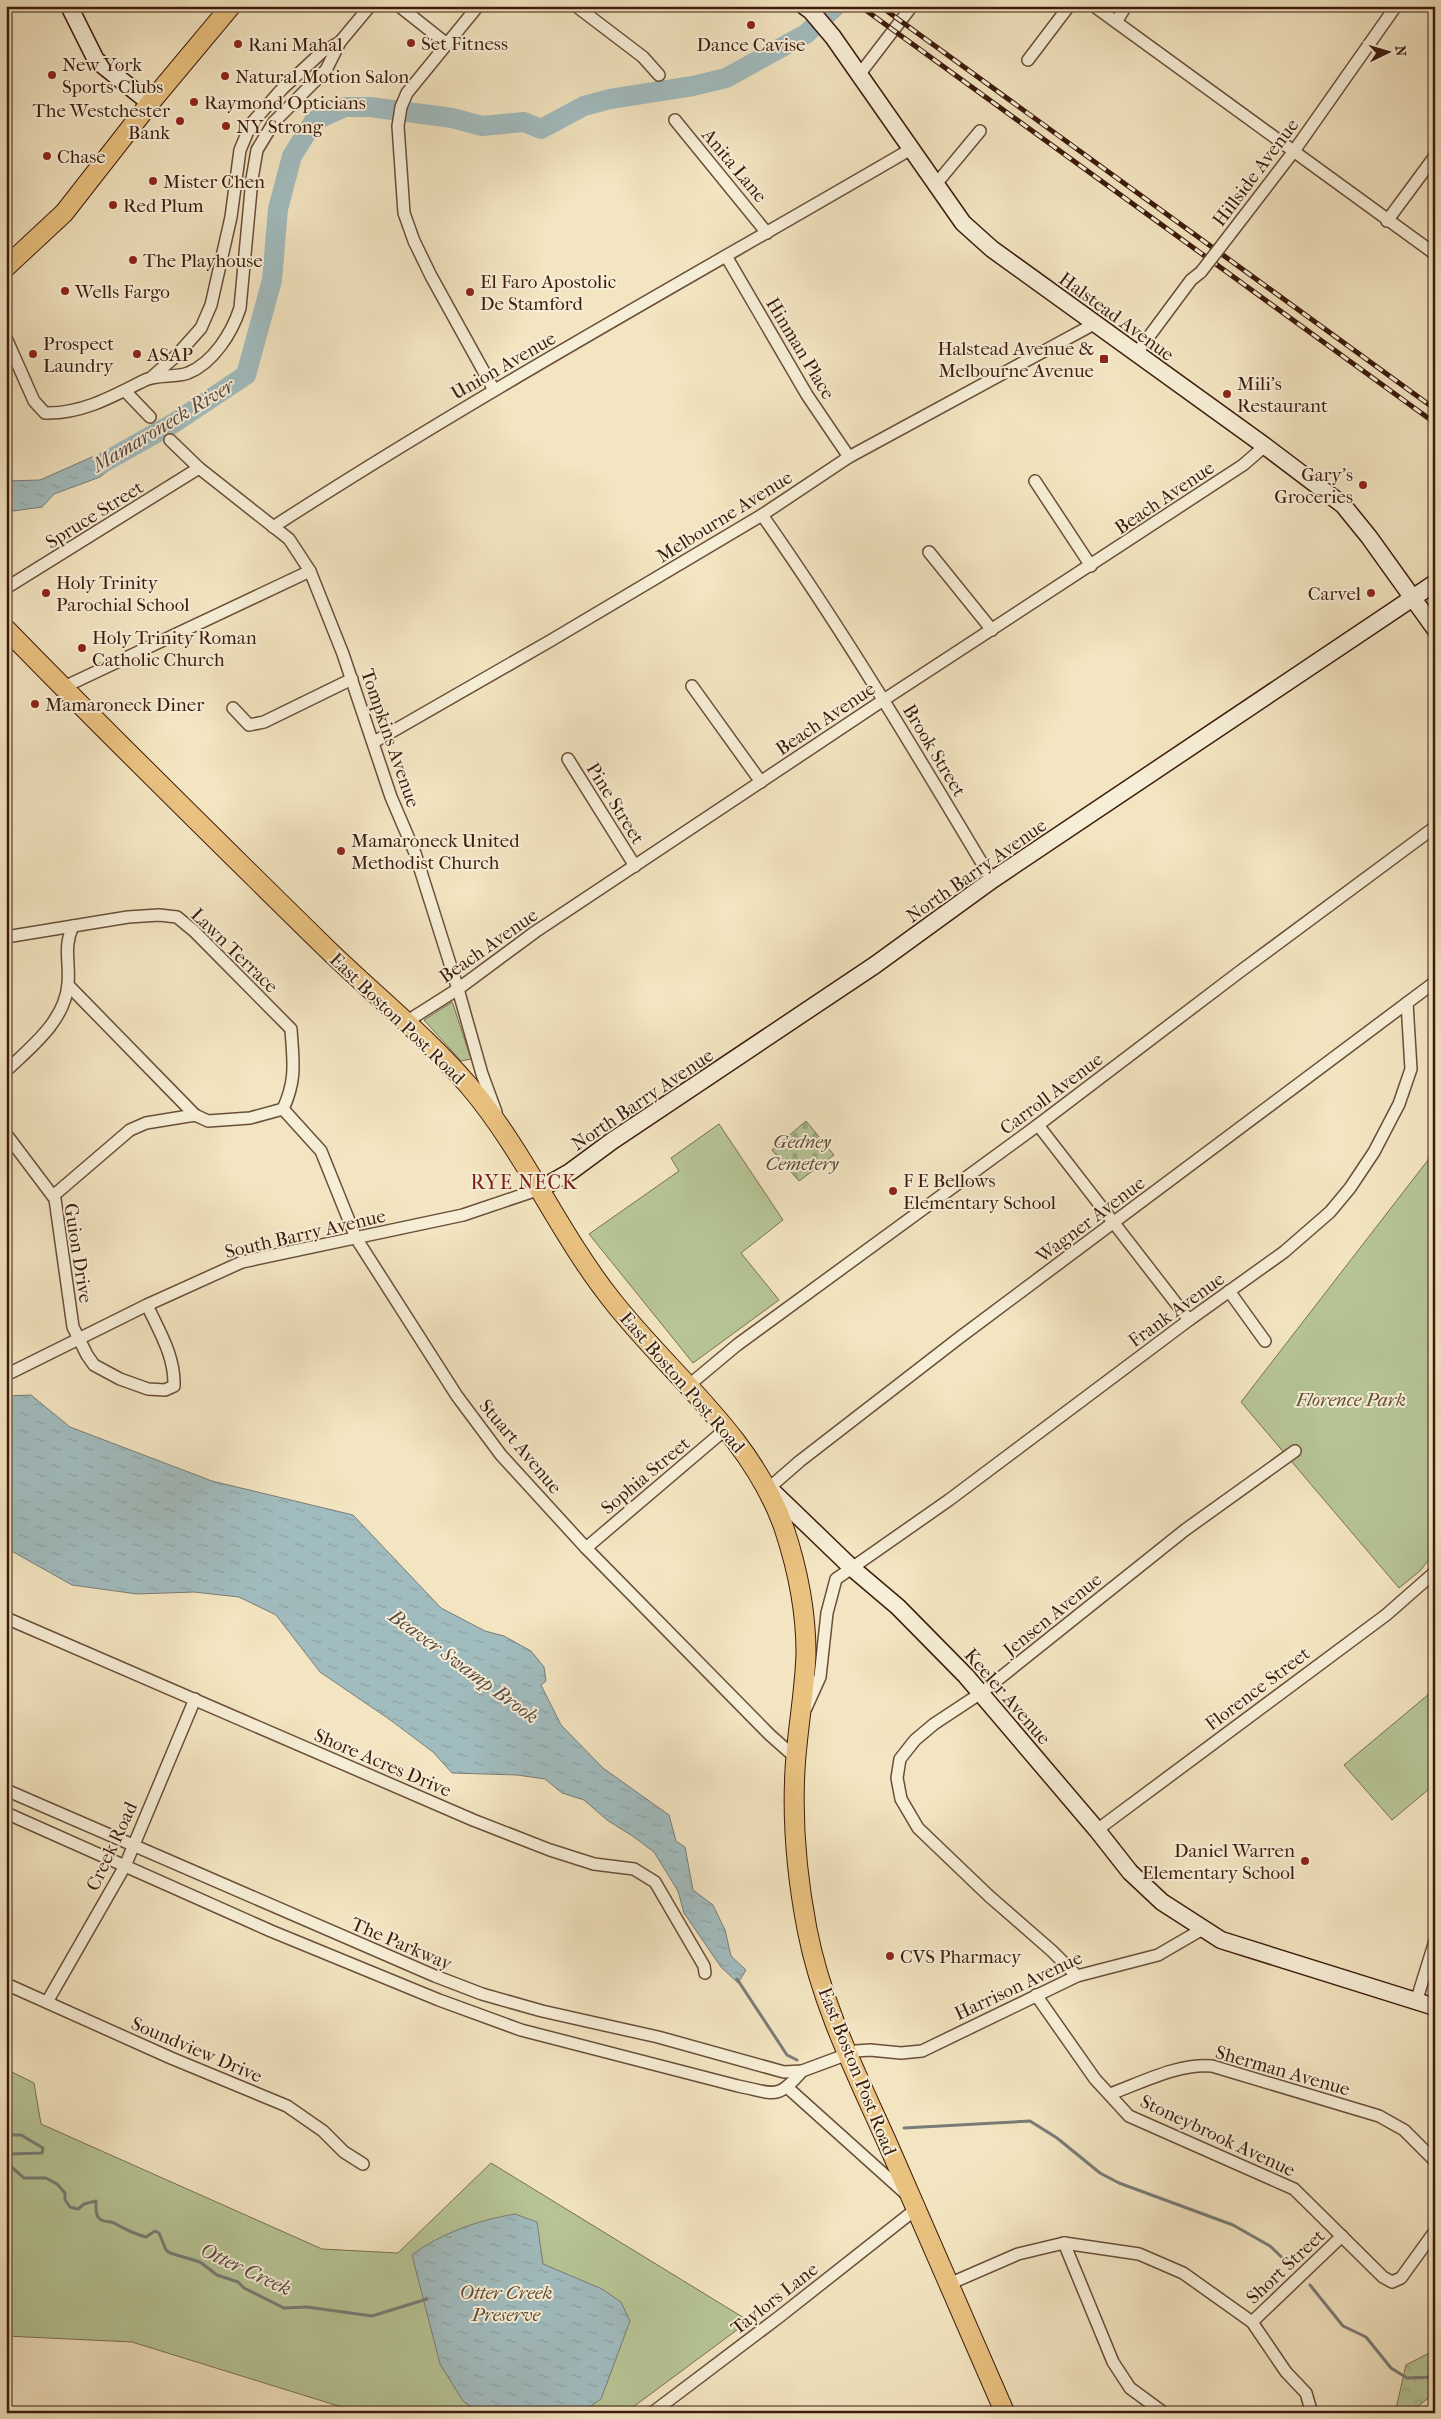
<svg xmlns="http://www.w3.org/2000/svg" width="1441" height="2419" font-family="'IM FELL French Canon',serif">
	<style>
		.green { fill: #b7c596; stroke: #7a7051 }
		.forest { fill: url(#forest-crowns); stroke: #7a7051 }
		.cemetery { fill: url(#cemetery-stones); stroke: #7a7051 }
		.water { fill: url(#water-ripples); stroke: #797c77 }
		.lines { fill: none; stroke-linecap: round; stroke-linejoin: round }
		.stream { stroke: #797c77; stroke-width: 3 }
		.river { stroke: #a1bcbf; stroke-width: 20 }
		.street-casing { stroke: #6a4e39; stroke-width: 14 }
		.secondary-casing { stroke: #3d1b0c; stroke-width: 19 }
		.primary-casing { stroke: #3d1b0c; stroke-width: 21 }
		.street { stroke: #f7eed7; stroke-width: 11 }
		.secondary { stroke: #f7eed7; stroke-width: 16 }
		.primary { stroke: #eac280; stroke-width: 19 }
		.rail-casing { stroke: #3d1b0c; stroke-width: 5 }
		.rail { stroke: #f7eed7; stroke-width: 3; stroke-dasharray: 9; stroke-linecap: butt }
		.street-bridge-casing { stroke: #6a4e39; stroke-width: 14; stroke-linecap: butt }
		.street-bridge { stroke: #f7eed7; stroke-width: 11 }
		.poi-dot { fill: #8f2418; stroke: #f7eed7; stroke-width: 2 }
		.labels { text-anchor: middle; stroke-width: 4; stroke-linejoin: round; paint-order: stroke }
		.poi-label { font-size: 19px; fill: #3d1b0c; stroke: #f7eed7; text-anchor: start }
		.street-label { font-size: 19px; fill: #3d1b0c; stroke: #f7eed7 }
		.park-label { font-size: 19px; font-style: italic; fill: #624e35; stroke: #f7eed7 }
		.water-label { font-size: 20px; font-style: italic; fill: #5b4b42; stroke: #f7eed7 }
		.neighbourhood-label { font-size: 20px; letter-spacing: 1px; fill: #7a1f14; stroke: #f7eed7 }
	</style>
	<defs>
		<pattern id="forest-crowns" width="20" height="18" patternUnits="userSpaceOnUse" patternTransform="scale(1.25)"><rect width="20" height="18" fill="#b7c596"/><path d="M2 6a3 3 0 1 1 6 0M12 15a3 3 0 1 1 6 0" fill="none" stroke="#9ea980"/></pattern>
		<pattern id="cemetery-stones" width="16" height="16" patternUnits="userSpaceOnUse" patternTransform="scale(1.25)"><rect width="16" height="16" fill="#b7c596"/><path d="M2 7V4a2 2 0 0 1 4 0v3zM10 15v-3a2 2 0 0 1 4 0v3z" fill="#9ea980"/></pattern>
		<pattern id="water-ripples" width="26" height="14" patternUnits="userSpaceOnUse" patternTransform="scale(1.25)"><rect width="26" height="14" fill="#a1bcbf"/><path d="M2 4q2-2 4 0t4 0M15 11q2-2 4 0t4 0" fill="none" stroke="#8ca1a3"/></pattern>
	</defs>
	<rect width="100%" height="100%" fill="#f3e5c1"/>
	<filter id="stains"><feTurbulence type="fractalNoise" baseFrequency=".004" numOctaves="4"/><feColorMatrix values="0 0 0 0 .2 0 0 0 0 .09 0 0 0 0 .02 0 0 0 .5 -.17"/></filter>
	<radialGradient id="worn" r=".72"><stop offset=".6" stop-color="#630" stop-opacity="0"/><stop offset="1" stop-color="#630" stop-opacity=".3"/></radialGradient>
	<g class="green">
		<polygon points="452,1002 453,1004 471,1059 461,1061 424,1020"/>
		<polygon points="719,1124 783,1220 741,1253 779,1300 693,1363 589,1234 679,1171 671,1158"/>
		<polygon points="1435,1151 1435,1552 1420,1571 1399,1588 1241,1402"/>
		<polygon points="1435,1689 1435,1784 1392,1820 1344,1765"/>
		<polygon points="6,2069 34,2083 41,2124 322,2249 398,2253 491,2163 749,2321 625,2413 361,2413 132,2342 6,2336"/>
	</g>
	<polygon class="forest" points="1435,2350 1435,2393 1409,2413 1395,2413 1406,2365"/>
	<polygon class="cemetery" points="806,1121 834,1155 799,1181 772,1150"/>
	<g class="water">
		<polygon points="121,449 130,454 100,477 54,494 42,507 6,512 6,481 40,480 92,457"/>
		<polygon points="31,1395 70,1427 212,1481 353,1515 441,1608 485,1631 504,1636 531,1651 544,1667 546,1681 541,1685 561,1725 603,1768 669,1815 676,1841 685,1847 693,1890 713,1905 725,1930 731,1956 746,1970 738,1983 721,1967 684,1913 678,1891 654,1852 634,1837 607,1820 584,1800 562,1793 545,1779 517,1775 452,1773 433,1752 389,1719 320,1672 276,1615 239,1597 194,1592 137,1594 72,1585 8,1549 6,1545 6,1396"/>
		<path d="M515,2214L537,2222L543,2264L602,2289L621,2302L630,2321L601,2399L581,2413H480L463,2401L440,2364L412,2255C441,2233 479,2220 515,2214Z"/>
	</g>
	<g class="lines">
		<g class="stream">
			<polyline points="737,1979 787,2055 797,2060"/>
			<polyline points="904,2128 1030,2121 1057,2138 1100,2173 1119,2183 1233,2225 1270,2246 1291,2266"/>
			<path d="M6,2130L13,2135H21L43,2148L42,2153L10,2154L7,2160L8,2164L24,2178H46L57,2184L65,2193V2200L70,2207L78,2209L84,2204L96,2201C96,2206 95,2212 98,2217C103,2224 111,2220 116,2224C127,2230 134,2234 146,2237L155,2231L159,2233L166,2250L170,2253L200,2262L217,2275L238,2282L244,2288L284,2308L307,2307L372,2316L427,2299"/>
			<polyline points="1310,2285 1343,2326 1366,2337 1391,2368 1407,2378 1435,2377"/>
		</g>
		<polyline class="river" points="101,464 174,423 246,375 272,280 278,209 292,156 314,121 345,107 370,107 452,118 482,126 524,122 541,129 584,106 610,99 693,86 726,78 806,34 836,6"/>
		<g class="street-casing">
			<g id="street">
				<polyline points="399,6 447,44"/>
				<polyline points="478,6 407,93 401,107 398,126 404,213 414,241 431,276 494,390"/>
				<polyline points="576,6 643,57 659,75"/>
				<polyline points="1094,6 1435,254"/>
				<polyline points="1116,22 1126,6"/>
				<polyline points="1028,60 1069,6"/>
				<polyline points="859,75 912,6"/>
				<polyline points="675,120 767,233"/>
				<polyline points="936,184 980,131"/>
				<polyline points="1387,221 1435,156"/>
				<polyline points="1228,237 1294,151 1396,6"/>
				<polyline points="726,256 807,395 849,457"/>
				<path d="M6,338L34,401L45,413C81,414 112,397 143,381C157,374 174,378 188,373C213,363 232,333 240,308L252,179L257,150L274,122L326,70L340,42L370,6"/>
				<polyline points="1136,354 1191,280 1201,272"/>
				<polyline points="152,377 177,355 201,328 211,305 231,217 240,150 251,124 282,89 322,52 340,42"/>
				<polyline points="126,392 150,417"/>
				<polyline points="170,440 199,468 289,539 310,571 343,654 391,797 415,853 458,989 482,1074 496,1112"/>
				<polyline points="1035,481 1091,566"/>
				<path d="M762,515C845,633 918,756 992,880"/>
				<path d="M273,527C480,393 697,274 911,149"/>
				<polyline points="929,552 992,630"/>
				<polyline points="6,588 199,468"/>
				<polyline points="692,686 761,782"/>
				<polyline points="64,687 310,571"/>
				<polyline points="233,708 249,725 264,722 352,679"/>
				<polyline points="374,742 550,641 762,515 849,457 1094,324"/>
				<polyline points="568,759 635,866"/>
				<path d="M6,937L128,917L159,915L177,917L194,931L291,1029C293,1061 297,1079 283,1109"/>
				<polyline points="68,985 195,1115"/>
				<polyline points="406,1022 458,989 535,932 885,699 1243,465 1265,446"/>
				<path d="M6,1071C31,1047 65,1021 68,984C70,962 63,947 73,926"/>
				<polyline points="283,1109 321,1151 356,1238 457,1396 501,1455 586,1548 770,1735 796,1758"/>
				<polyline points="1038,1125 1189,1320"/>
				<path d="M6,1134L55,1199L73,1327L87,1355L94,1365L120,1379L148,1389L165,1390L174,1386C175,1356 159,1331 147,1305"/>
				<polyline points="53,1196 130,1130 146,1123 195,1115 208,1121 250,1118 283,1109"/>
				<polyline points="1229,1291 1265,1341"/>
				<polyline points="6,1375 147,1305 242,1262 463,1215 540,1189"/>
				<polyline points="688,1386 737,1345 1038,1125 1238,973 1435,827"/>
				<polyline points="769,1488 800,1461 959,1338 1435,982"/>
				<polyline points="586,1548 727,1428"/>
				<polyline points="6,1618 473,1820 550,1850 594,1864 634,1869 655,1882 704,1966 705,1973"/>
				<polyline points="806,1708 820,1677 827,1613 836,1579 949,1500 1189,1320 1284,1252 1330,1212 1350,1188 1374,1152 1399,1104 1411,1069 1407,1003"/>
				<polyline points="6,1790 435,1976 482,1994 542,2011 658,2037 784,2072 802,2071 856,2051 870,2050 901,2053 922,2051 1077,1976 1158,1955 1201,1930"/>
				<path d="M6,1813L271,1931L439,2000L521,2030L738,2086C774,2093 777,2101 802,2071"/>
				<polyline points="1097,1830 1386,1615 1435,1572"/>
				<polyline points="1077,1976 1052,1951 989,1896 918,1828 901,1799 897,1778 900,1759 915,1740 934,1724 981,1693 1185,1530 1295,1451"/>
				<polyline points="6,1984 171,2058 287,2106 323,2131 344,2152 363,2164"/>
				<polyline points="1036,1995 1095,2079 1129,2116 1294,2189 1383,2277 1392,2282 1401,2278 1435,2231"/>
				<polyline points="47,2002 125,1866 195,1699"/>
				<polyline points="1416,2002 1435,1941"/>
				<polyline points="788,2088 906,2194"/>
				<path d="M1110,2094C1141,2083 1178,2063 1212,2066L1379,2116L1404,2130L1435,2161"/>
				<polyline points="1064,2243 1113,2362 1130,2388 1164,2413"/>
				<polyline points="949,2284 1018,2254 1064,2243 1139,2254 1183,2273 1252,2322 1286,2372 1306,2393 1311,2410 1309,2413"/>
				<polyline points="1252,2322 1342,2236"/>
				<polyline points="652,2413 779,2317 916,2209"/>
			</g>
		</g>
		<g class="secondary-casing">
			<g id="secondary">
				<polyline points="69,6 96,60 150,103"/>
				<polyline points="804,6 811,11 833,37 963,223 992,249 1265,446 1343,505 1369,537 1435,629"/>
				<polyline points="540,1189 570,1172 612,1141 875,965 992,880 1435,583"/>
				<polyline points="768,1487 852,1568 898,1607 966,1676 1097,1830 1130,1872 1162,1902 1221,1940 1435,2007"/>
			</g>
		</g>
		<g class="primary-casing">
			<g id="primary">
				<polyline points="6,267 64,213 150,103 231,6"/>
				<path d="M6,629C110,736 217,841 324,946C372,993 425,1035 469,1086C525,1152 558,1232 611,1299C670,1375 751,1434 784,1528C797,1567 806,1612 806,1653C805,1692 797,1731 795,1770C792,1824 797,1877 807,1929C822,2007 858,2077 890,2149C929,2237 967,2325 1005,2413"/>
			</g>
		</g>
		<use href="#street" class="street"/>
		<use href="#secondary" class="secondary"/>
		<use href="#primary" class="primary"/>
		<g class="rail-casing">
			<g id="rail">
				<polyline points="860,6 1435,423"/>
				<polyline points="880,6 1435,409"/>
			</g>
		</g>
		<use href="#rail" class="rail"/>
		<g class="street-bridge-casing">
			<polyline id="street-bridge" points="1201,272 1228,237"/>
		</g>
		<use href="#street-bridge" class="street-bridge"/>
	</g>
	<g class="poi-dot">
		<circle cx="751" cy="25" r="5"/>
		<circle cx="411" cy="43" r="5"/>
		<circle cx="238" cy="44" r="5"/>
		<circle cx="52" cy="75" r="5"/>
		<circle cx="225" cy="76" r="5"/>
		<circle cx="194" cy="102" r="5"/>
		<circle cx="180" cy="121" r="5"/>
		<circle cx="226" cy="126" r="5"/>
		<circle cx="47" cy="156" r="5"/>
		<circle cx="153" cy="181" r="5"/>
		<circle cx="113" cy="205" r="5"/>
		<circle cx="133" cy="260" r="5"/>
		<circle cx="65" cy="291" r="5"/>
		<circle cx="470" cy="292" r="5"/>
		<circle cx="33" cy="354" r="5"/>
		<circle cx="137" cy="354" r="5"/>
		<rect x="1099" y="354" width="10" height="10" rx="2.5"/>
		<circle cx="1227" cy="394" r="5"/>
		<circle cx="1363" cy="485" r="5"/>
		<circle cx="46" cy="593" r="5"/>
		<circle cx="1371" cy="593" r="5"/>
		<circle cx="82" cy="648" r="5"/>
		<circle cx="35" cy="704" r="5"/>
		<circle cx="341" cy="851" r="5"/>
		<circle cx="893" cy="1191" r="5"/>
		<circle cx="1305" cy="1861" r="5"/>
		<circle cx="890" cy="1956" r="5"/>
	</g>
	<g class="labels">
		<g class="poi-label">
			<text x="421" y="50">Set Fitness</text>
			<text x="248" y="51">Rani Mahal</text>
			<text x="751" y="51" text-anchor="middle">Dance Cavise</text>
			<text x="62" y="71">New York<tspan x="62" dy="22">Sports Clubs</tspan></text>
			<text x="235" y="83">Natural Motion Salon</text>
			<text x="204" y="109">Raymond Opticians</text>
			<text x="170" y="117" text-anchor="end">The Westchester<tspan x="170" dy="22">Bank</tspan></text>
			<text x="236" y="133">NY Strong</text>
			<text x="57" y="163">Chase</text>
			<text x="163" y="188">Mister Chen</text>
			<text x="123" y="212">Red Plum</text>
			<text x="143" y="267">The Playhouse</text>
			<text x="480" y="288">El Faro Apostolic<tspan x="480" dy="22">De Stamford</tspan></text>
			<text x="75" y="298">Wells Fargo</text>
			<text x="43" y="350">Prospect<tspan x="43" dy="22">Laundry</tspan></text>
			<text x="1094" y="355" text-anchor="end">Halstead Avenue &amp;<tspan x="1094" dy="22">Melbourne Avenue</tspan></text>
			<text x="147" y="361">ASAP</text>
			<text x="1237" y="390">Mili's<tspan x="1237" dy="22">Restaurant</tspan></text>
			<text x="1353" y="481" text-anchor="end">Gary's<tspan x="1353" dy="22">Groceries</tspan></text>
			<text x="56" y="589">Holy Trinity<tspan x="56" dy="22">Parochial School</tspan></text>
			<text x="1361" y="600" text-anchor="end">Carvel</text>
			<text x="92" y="644">Holy Trinity Roman<tspan x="92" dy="22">Catholic Church</tspan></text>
			<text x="45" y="711">Mamaroneck Diner</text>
			<text x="351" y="847">Mamaroneck United<tspan x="351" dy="22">Methodist Church</tspan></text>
			<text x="903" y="1187">F E Bellows<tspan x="903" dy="22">Elementary School</tspan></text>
			<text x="1295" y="1857" text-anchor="end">Daniel Warren<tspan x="1295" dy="22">Elementary School</tspan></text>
			<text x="900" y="1963">CVS Pharmacy</text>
		</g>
		<g class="street-label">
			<text transform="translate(735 165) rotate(50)" y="7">Anita Lane</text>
			<text transform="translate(1255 172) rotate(-53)" y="7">Hillside Avenue</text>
			<text transform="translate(1117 316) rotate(36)" y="7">Halstead Avenue</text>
			<text transform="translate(801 348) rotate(59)" y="7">Hinman Place</text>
			<text transform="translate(503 365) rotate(-30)" y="7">Union Avenue</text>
			<text transform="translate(1164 497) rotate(-34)" y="7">Beach Avenue</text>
			<text transform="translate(94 514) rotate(-32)" y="7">Spruce Street</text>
			<text transform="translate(724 516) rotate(-32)" y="7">Melbourne Avenue</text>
			<text transform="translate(825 718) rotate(-34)" y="7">Beach Avenue</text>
			<text transform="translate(391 738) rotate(71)" y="7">Tompkins Avenue</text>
			<text transform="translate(935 750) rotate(59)" y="7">Brook Street</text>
			<text transform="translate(616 803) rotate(58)" y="7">Pine Street</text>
			<text transform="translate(976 870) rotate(-35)" y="7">North Barry Avenue</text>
			<text transform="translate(488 945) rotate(-35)" y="7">Beach Avenue</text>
			<text transform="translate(235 950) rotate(44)" y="7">Lawn Terrace</text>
			<text transform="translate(398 1018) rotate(44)" y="7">East Boston Post Road</text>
			<text transform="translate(1051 1093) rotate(-37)" y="7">Carroll Avenue</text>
			<text transform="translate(642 1099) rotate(-34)" y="7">North Barry Avenue</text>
			<text transform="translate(1090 1219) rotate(-37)" y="7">Wagner Avenue</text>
			<text transform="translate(305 1233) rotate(-13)" y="7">South Barry Avenue</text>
			<text transform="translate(79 1253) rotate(81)" y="7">Guion Drive</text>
			<text transform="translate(1176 1309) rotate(-36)" y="7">Frank Avenue</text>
			<text transform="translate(683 1382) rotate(49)" y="7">East Boston Post Road</text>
			<text transform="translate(521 1446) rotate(50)" y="7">Stuart Avenue</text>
			<text transform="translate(645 1475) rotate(-40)" y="7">Sophia Street</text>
			<text transform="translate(1052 1614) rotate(-39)" y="7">Jensen Avenue</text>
			<text transform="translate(1257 1688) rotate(-37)" y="7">Florence Street</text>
			<text transform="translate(1008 1696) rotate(49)" y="7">Keeler Avenue</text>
			<text transform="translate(383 1762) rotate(23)" y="7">Shore Acres Drive</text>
			<text transform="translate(111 1846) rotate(-65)" y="7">Creek Road</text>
			<text transform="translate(402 1943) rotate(23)" y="7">The Parkway</text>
			<text transform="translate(1018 1985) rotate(-25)" y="7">Harrison Avenue</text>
			<text transform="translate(197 2049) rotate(23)" y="7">Soundview Drive</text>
			<text transform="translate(1283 2070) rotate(16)" y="7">Sherman Avenue</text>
			<text transform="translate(858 2071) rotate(68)" y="7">East Boston Post Road</text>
			<text transform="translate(1218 2135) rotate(25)" y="7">Stoneybrook Avenue</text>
			<text transform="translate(1285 2266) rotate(-43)" y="7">Short Street</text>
			<text transform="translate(774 2298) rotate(-38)" y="7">Taylors Lane</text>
		</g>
		<g class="park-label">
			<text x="802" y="1148">Gedney<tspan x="802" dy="22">Cemetery</tspan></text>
			<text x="1351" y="1406">Florence Park</text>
			<text x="506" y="2299">Otter Creek<tspan x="506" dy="22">Preserve</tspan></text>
		</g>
		<g class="water-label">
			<text transform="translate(163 425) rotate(-31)" y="7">Mamaroneck River</text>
			<text transform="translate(464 1666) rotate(36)" y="7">Beaver Swamp Brook</text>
			<text transform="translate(246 2269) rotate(25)" y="7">Otter Creek</text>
		</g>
		<g class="neighbourhood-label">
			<text x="524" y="1189">RYE NECK</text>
		</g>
	</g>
	<rect width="1441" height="2419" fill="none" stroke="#f3e5c1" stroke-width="25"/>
	<rect x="8" y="8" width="1426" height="2404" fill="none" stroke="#3d1b0c" stroke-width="2.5"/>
	<rect x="12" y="12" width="1416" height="2394" fill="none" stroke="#3d1b0c"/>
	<g transform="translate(1388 52) rotate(85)" stroke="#f7eed7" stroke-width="4" paint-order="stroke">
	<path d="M0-4L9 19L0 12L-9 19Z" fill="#3d1b0c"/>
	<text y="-8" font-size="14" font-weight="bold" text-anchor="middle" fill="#3d1b0c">N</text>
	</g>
	<rect width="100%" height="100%" filter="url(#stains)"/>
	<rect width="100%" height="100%" fill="url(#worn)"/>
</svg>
